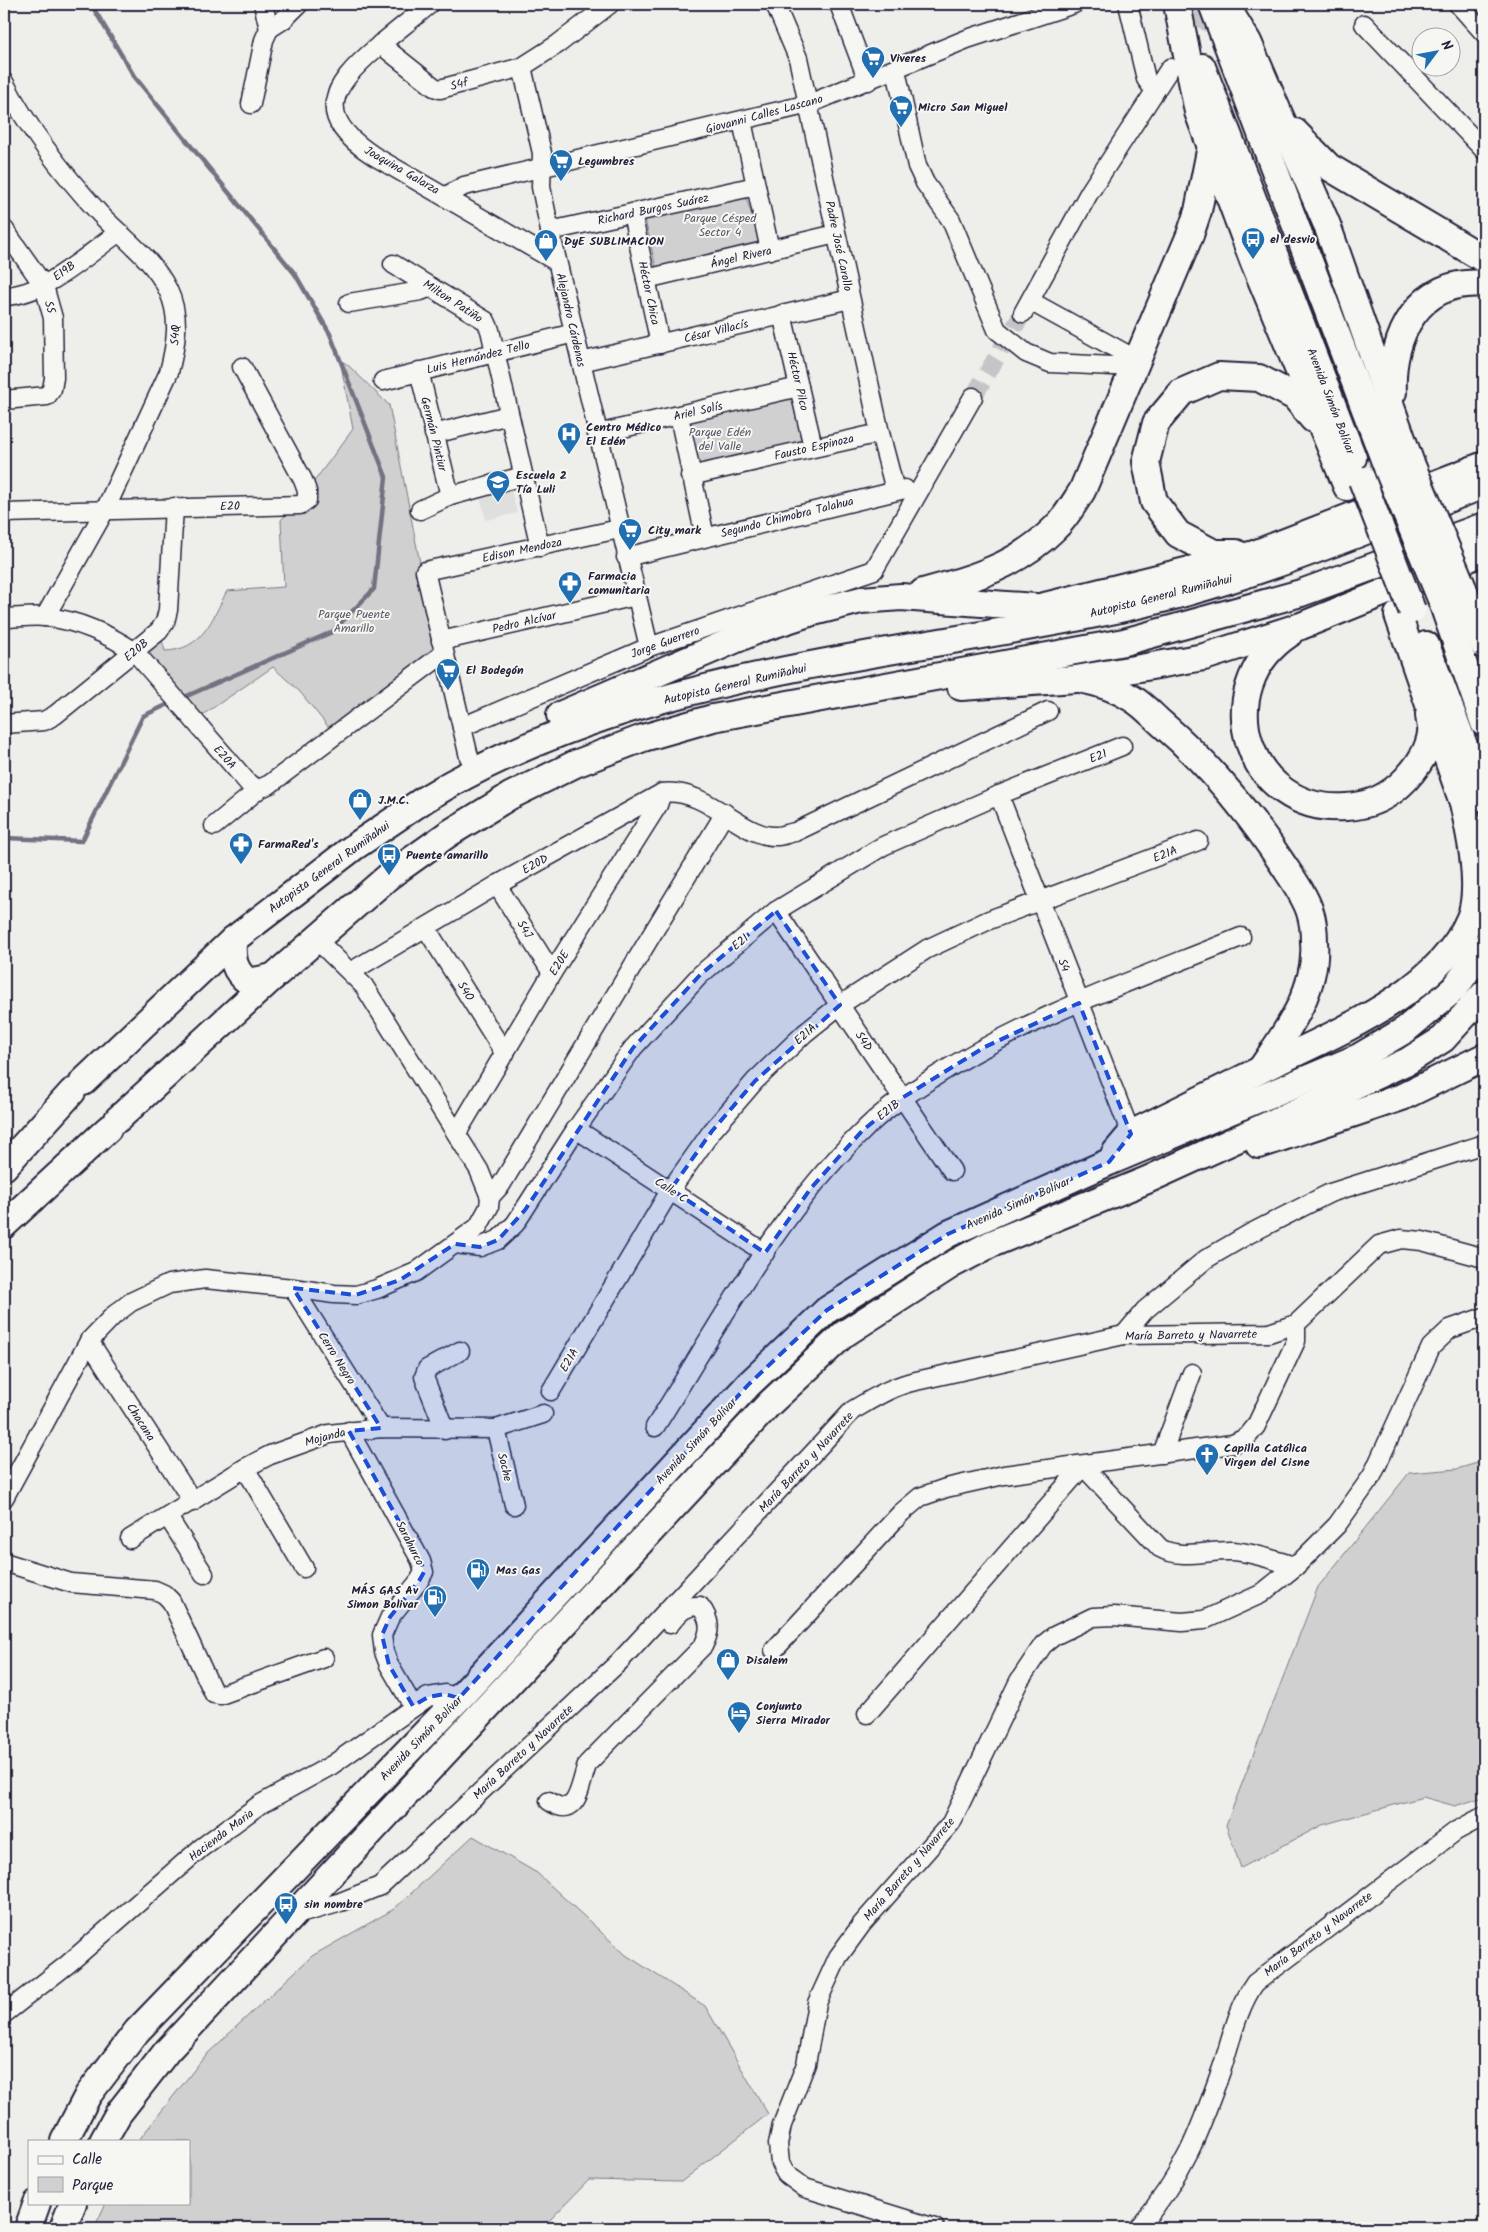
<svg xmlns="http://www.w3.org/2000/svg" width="1488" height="2232" font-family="Kalam,sans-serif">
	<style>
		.built { fill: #dfdfde }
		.green { fill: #d0d0d1; stroke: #797986 }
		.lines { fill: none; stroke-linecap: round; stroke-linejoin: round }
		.stream { stroke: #727281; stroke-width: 4.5 }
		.minor-tunnel { stroke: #c5c5c8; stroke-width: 18; stroke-dasharray: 18 9; stroke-linecap: butt }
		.minor-casing { stroke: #22223b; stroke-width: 21 }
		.highway-casing { stroke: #22223b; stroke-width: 30 }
		.minor { stroke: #f6f6f2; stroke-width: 18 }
		.highway { stroke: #f6f6f2; stroke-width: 26 }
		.highway-bridge-casing { stroke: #22223b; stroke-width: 30; stroke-linecap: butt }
		.highway-bridge { stroke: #f6f6f2; stroke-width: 26 }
		.marked { fill: #1d4ed8; fill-opacity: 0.2; stroke: #1d4ed8; stroke-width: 4; stroke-dasharray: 10 6; stroke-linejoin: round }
		.labels { text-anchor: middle; stroke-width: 4; stroke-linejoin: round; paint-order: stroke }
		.poi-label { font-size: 12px; font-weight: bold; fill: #22223b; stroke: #f6f6f2; text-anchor: start }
		.street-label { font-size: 12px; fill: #22223b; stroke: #f6f6f2 }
		.park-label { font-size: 12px; fill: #565668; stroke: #f6f6f2 }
	</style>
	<rect width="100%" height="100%" fill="#eeeeeb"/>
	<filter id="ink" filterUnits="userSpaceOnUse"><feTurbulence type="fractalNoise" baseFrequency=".02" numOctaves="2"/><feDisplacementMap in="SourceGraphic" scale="10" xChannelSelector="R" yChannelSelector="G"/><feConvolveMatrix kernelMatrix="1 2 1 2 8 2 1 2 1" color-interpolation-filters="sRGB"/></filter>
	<g filter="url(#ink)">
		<polygon class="built" points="510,486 517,513 486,520 479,493"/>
		<g class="green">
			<polygon points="742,186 763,248 657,272 643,211"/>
			<path d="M340,360L348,365L389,405L420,563L443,654L334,734L300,692L273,667L201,716L142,653L161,636L165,651C203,650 212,619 227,591L284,587L281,520L307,491L353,429Z"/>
			<polygon points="799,394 809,444 695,475 684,418"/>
			<polygon points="1484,1461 1484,1797 1455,1806 1423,1797 1322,1825 1241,1868 1226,1825 1318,1587 1409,1473 1457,1469"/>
			<polygon points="473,1836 537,1873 626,1955 705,2006 768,2114 681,2182 589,2180 542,2228 94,2228 106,2203 189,2203 189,2141 138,2141 205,2056 312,1956 394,1909"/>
		</g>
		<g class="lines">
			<g class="stream">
				<polyline points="91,4 134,76 295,274 330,334 386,477 374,589 332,632 180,699"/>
				<polyline points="4,838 82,841 143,716 173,702"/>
			</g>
			<g class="minor-tunnel">
				<polyline points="1182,49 1212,4"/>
				<polyline points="973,397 1023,313"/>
			</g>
			<g class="minor-casing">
				<g id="minor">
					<path d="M430,4C412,19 394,33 376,48C329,88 314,117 374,156L557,262"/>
					<polyline points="775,4 798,58 880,433 895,490"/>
					<polyline points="839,4 868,81"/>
					<polyline points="1128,4 1146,79 1154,90"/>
					<polyline points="1458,4 1484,33"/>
					<polyline points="1364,24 1484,150"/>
					<polyline points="269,29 283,20 299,4"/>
					<polyline points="380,44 434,87 440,89 522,67 558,44 610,4"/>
					<polyline points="522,67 542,153 541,187 550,231 649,647"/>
					<polyline points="896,70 917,166 925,183 951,220 997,330 1026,353 1050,363 1134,367"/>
					<path d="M4,82C29,130 64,175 100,214C124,239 153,259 168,290C181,317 176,345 169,372L105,510L45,617"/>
					<polyline points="251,104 264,40 269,29 263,4"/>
					<polyline points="742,121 770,250"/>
					<polyline points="446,196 464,186 809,104 967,39 1074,4"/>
					<polyline points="632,213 660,344"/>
					<polyline points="4,229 44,286 53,318 54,378 52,389 47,396 4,400"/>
					<polyline points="550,231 756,186"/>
					<polyline points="393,264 486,321 490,330 540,547"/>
					<polyline points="646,279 836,234"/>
					<path d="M4,296C45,295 85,256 118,233"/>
					<polyline points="1030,301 1137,360"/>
					<polyline points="349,303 421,291 431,287"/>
					<polyline points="1023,313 1089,193 1170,68"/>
					<polyline points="782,314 813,447"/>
					<polyline points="581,362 850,299"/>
					<polyline points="419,371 450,496"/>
					<polyline points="383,381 574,333"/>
					<polyline points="679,416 705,537"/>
					<polyline points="434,434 509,415"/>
					<polyline points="597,434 799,387"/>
					<polyline points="690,476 880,433"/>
					<polyline points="420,510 450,496 523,476"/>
					<polyline points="4,513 300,505 307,500 307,491 303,480 242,367"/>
					<polyline points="626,557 905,489"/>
					<path d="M4,618C17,618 33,615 46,617C77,620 110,635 135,652L249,784L259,789L270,784L443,654"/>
					<polyline points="441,641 636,596"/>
					<polyline points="4,724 44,721 55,715 159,631 165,622 168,610 174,507"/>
					<polyline points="462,727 649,647 874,570 973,397"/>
					<polyline points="469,757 425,571 619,529"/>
					<polyline points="999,795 1131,1134"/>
					<polyline points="214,826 259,789"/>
					<polyline points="497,885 552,973"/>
					<polyline points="776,911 952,1171"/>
					<polyline points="426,928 505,1054"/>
					<path d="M352,971L497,885L662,793C707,787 742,838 776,836C782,836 789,833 795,832L1048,711"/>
					<polyline points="576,1129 765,1253"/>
					<polyline points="457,1133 552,973 658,805 662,793"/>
					<polyline points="490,1197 501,1185 725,813"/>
					<polyline points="455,1244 480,1247 498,1240 515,1224 576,1129 633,1048 700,975 776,911 883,846 999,795 1122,746"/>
					<polyline points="293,1288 381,1428"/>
					<polyline points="1124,1335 1145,1310 1206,1259 1249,1234 1330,1193 1484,1144"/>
					<polyline points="89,1341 193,1502"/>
					<polyline points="551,1391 671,1189 712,1131 755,1081 805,1033 840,1005 927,949 989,920 1198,841"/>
					<path d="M655,1427C718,1327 777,1214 862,1132C881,1112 905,1096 928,1081C1024,1018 1135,980 1241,937"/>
					<polyline points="496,1429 514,1505"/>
					<polyline points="445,1430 424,1377 427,1369 460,1351"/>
					<polyline points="349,1431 421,1561 424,1572 419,1581 390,1617 382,1635 384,1652 389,1665 413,1706"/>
					<polyline points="1162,1454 1192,1373"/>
					<polyline points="245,1468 304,1568"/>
					<polyline points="4,1498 89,1341 114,1315 131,1302 169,1284 205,1279 293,1288 334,1294 356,1295 377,1289 416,1272 478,1227 489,1207 490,1197 479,1170 364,986 317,940"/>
					<polyline points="168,1517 204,1574"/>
					<polyline points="130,1539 245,1468 270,1455 329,1434 381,1428 496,1429 543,1414"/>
					<polyline points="4,1562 71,1583 155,1590 164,1594 171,1601 214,1694 220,1695 324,1658"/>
					<polyline points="774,1650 901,1513 920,1497 946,1488 1004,1475 1233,1444 1247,1437 1256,1426 1296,1341 1296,1324"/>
					<path d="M867,1714L1083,1466L1160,1548C1181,1560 1208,1550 1232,1551C1253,1552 1275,1561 1296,1566"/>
					<path d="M549,1801C580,1823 580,1779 588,1763L703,1646C711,1631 711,1620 700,1606C685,1605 679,1613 670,1624"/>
					<path d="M296,1915L338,1903L380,1886L619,1662L853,1410C874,1398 892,1386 916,1381L1124,1335L1269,1333L1296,1324L1379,1245L1401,1239L1422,1241L1484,1258"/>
					<polyline points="4,2014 68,1964 201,1848 259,1805 332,1765 428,1697 445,1694 459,1698"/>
					<polyline points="935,2228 805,2188 786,2174 780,2163 778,2144 782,2125 806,2064 817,2003 838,1957 862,1924 951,1823 1019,1681 1043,1645 1054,1636 1093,1617 1114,1616 1182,1622 1204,1620 1261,1594 1296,1566 1337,1525 1372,1476 1431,1347 1450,1329 1484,1317"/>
					<path d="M1138,2228C1184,2175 1199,2133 1222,2068C1231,2040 1238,2007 1255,1983L1456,1831L1484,1816"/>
				</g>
			</g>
			<g class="highway-casing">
				<g id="highway">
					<polyline points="1177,4 1198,112 1253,260 1347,487"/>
					<polyline points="1212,4 1388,470"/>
					<polyline points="1225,4 1248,42 1327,225 1410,461"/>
					<polyline points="1202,67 1353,458"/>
					<polyline points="1295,132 1329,167 1484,259"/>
					<path d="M1393,392C1390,336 1419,278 1484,284"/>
					<polyline points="1236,553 1214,553 1178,534 1154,502 1146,462 1156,423 1182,392 1219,376 1259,378 1295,397 1313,419"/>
					<polyline points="1463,588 1484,645"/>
					<path d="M923,592C973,579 1018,565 1055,528C1066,518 1074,503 1082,491L1190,235L1198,211L1211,146"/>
					<polyline points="1441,599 1484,723"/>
					<polyline points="1020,612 1254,554 1484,465"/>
					<path d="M1289,634C1207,689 1247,814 1346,807C1369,806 1390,796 1406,779C1417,767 1429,750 1431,733C1432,728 1429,720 1429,714"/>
					<polyline points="1426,645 1484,798"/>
					<path d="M1084,680C1101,683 1117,689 1133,699C1143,705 1152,715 1161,723C1209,764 1250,814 1284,866C1294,881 1305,896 1310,912C1313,921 1314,933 1314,942C1318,990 1286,1032 1261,1069"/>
					<polyline points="961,687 1076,679 1204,657 1301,626 1484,552"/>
					<polyline points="560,715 760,629 806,614 861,600 901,597 1035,607"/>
					<path d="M233,940C232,958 233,971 249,982L273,977"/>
					<path d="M83,1082L233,940L354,847L425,799C632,672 883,659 1115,610C1242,584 1363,531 1484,485"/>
					<polyline points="118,1119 273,977 389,876 448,834 510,796 575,764 643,738 713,718 1124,642 1301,593 1484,526"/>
					<polyline points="1259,1145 1402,1097 1484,1057"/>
					<path d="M1115,1153L1131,1134C1174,1113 1217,1091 1260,1070C1329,1036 1439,994 1470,918C1482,888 1470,834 1463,803L1398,615"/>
					<polyline points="4,1167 72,1092"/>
					<polyline points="4,1225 108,1129"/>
					<polyline points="64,2141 88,2095 137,2031 463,1694 749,1384 827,1310 948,1234 1109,1162 1359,1057 1405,1030 1455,988 1484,946"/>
					<polyline points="103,2141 118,2114 167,2051 769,1404 844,1334 951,1265 991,1244 1147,1180 1408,1061 1443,1039 1484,994"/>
					<polyline points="28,2228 37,2203"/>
					<polyline points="63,2228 73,2203"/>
				</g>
			</g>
			<use href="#minor" class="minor"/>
			<use href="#highway" class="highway"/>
			<g class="highway-bridge-casing">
				<g id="highway-bridge">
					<polyline points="1410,461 1463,588"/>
					<polyline points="1388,470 1441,599"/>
					<polyline points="1362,480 1412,610"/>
				</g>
			</g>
			<use href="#highway-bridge" class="highway-bridge"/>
		</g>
	</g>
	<path class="marked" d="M776,911L840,1005L755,1081L712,1131L671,1189L765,1253L811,1188L862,1131L902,1098L985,1047L1079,1003L1131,1134L1109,1162L948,1234L827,1310L749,1384L459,1698L445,1694L428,1697L413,1706L389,1665L382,1635L390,1617L419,1581L424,1572L421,1561L349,1431L381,1428L293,1288L356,1295L400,1280L455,1244L480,1247L498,1240L525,1210L633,1048L700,975Z"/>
	<defs>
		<g id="supermarket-pin" transform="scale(1.25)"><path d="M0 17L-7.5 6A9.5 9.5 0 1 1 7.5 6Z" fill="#1f6fb2" stroke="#f6f6f2"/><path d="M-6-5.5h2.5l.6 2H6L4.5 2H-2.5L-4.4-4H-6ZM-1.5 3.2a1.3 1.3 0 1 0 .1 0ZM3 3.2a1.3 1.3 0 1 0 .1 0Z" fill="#fff"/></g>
		<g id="bus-pin" transform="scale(1.25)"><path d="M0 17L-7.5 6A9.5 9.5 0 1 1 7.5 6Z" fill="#1f6fb2" stroke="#f6f6f2"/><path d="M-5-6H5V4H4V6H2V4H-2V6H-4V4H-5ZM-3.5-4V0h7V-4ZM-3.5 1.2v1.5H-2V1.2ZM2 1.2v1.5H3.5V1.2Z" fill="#fff"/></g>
		<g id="shop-pin" transform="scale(1.25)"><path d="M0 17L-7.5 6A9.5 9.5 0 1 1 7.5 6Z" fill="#1f6fb2" stroke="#f6f6f2"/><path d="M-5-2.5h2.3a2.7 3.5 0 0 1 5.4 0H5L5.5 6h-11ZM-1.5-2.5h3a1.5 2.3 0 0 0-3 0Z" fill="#fff"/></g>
		<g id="hospital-pin" transform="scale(1.25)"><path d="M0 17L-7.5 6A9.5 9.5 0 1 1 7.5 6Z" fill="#1f6fb2" stroke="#f6f6f2"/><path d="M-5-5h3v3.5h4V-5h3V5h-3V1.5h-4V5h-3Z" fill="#fff"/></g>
		<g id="school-pin" transform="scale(1.25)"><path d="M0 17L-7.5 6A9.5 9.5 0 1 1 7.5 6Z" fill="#1f6fb2" stroke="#f6f6f2"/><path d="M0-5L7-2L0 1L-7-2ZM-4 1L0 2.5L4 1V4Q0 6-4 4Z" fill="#fff"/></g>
		<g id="pharmacy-pin" transform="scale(1.25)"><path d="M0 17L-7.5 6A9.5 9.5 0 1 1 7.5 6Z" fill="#1f6fb2" stroke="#f6f6f2"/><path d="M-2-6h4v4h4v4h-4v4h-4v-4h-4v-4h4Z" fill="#fff"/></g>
		<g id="church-pin" transform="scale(1.25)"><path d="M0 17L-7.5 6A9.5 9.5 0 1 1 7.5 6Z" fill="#1f6fb2" stroke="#f6f6f2"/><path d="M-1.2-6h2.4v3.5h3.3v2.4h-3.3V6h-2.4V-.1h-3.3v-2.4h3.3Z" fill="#fff"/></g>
		<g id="fuel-pin" transform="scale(1.25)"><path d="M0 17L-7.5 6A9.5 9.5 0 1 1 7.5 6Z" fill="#1f6fb2" stroke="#f6f6f2"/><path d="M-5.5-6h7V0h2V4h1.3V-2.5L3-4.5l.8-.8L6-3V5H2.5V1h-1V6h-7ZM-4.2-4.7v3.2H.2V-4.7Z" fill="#fff"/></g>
		<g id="hotel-pin" transform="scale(1.25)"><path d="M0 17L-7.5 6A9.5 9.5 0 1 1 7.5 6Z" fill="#1f6fb2" stroke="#f6f6f2"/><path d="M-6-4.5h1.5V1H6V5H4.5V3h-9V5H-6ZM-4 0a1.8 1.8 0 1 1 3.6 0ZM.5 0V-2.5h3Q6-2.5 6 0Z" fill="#fff"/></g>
	</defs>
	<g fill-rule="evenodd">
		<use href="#supermarket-pin" x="873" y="58"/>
		<use href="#supermarket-pin" x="901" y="107"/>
		<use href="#supermarket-pin" x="561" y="161"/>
		<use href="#bus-pin" x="1253" y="239"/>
		<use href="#shop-pin" x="546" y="241"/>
		<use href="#hospital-pin" x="569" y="434"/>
		<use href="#school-pin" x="498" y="482"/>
		<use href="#supermarket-pin" x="630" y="530"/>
		<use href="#pharmacy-pin" x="570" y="583"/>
		<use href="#supermarket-pin" x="448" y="670"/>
		<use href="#shop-pin" x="360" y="800"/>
		<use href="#pharmacy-pin" x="241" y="844"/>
		<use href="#bus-pin" x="389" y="855"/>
		<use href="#church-pin" x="1207" y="1455"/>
		<use href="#fuel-pin" x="478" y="1570"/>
		<use href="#fuel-pin" x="435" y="1597"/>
		<use href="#shop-pin" x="728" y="1660"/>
		<use href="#hotel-pin" x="739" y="1713"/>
		<use href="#bus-pin" x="286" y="1904"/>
	</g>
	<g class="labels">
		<g class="poi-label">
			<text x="890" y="62">Viveres</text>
			<text x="918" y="111">Micro San Miguel</text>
			<text x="578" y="165">Legumbres</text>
			<text x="1270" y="243">el desvio</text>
			<text x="564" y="245">DyE SUBLIMACION</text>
			<text x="586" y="431">Centro Médico<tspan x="586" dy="14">El Edén</tspan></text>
			<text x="516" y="479">Escuela 2<tspan x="516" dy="14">Tía Luli</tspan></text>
			<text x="648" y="534">City mark</text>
			<text x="588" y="580">Farmacia<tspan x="588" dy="14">comunitaria</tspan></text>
			<text x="466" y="674">El Bodegón</text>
			<text x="378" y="804">J.M.C.</text>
			<text x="258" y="848">FarmaRed's</text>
			<text x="406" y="859">Puente amarillo</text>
			<text x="1224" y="1452">Capilla Católica<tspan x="1224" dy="14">Virgen del Cisne</tspan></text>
			<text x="496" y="1574">Mas Gas</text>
			<text x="418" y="1594" text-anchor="end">MÁS GAS Av<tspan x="418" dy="14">Simon Bolivar</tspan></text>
			<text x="746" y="1664">Disalem</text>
			<text x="756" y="1710">Conjunto<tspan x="756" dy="14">Sierra Mirador</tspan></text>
			<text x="304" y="1908">sin nombre</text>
		</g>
		<g class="street-label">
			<text transform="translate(459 84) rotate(-15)" y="4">S4f</text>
			<text transform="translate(764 114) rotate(-15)" y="4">Giovanni Calles Lascano</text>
			<text transform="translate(402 170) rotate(30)" y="4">Joaquina Galarza</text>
			<text transform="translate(653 209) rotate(-12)" y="4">Richard Burgos Suárez</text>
			<text transform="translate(839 246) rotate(78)" y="4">Padre José Carollo</text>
			<text transform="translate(741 257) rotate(-13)" y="4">Ángel Rivera</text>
			<text transform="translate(64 271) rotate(-36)" y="4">E19B</text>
			<text transform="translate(649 293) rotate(78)" y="4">Héctor Chica</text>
			<text transform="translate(453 301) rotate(33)" y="4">Milton Patiño</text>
			<text transform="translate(50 307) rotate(74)" y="4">S5</text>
			<text transform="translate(571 320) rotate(77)" y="4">Alejandro Cárdenas</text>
			<text transform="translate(716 331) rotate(-14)" y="4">César Villacís</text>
			<text transform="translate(175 335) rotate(-87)" y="4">S4Q</text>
			<text transform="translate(478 357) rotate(-14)" y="4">Luis Hernández Tello</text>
			<text transform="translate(798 381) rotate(77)" y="4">Héctor Pilco</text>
			<text transform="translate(1331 401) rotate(69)" y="4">Avenida Simón Bolívar</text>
			<text transform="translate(698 411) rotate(-13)" y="4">Ariel Solís</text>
			<text transform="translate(434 434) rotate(76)" y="4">Germán Pintiur</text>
			<text transform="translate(814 447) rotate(-13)" y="4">Fausto Espinoza</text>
			<text transform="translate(230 506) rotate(-1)" y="4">E20</text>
			<text transform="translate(787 517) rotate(-14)" y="4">Segundo Chimobra Talahua</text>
			<text transform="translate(522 550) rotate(-12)" y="4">Edison Mendoza</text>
			<text transform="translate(1161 596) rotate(-14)" y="4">Autopista General Rumiñahui</text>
			<text transform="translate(524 622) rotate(-13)" y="4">Pedro Alcívar</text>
			<text transform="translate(665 642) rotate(-20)" y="4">Jorge Guerrero</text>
			<text transform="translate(136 650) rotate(-40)" y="4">E20B</text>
			<text transform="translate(735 684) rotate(-13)" y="4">Autopista General Rumiñahui</text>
			<text transform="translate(1098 756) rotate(-22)" y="4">E21</text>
			<text transform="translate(225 757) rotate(48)" y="4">E20A</text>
			<text transform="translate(1165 854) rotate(-21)" y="4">E21A</text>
			<text transform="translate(535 864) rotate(-29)" y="4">E20D</text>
			<text transform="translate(329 867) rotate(-36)" y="4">Autopista General Rumiñahui</text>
			<text transform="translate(525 929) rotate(58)" y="4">S4J</text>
			<text transform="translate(740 942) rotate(-40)" y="4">E21</text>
			<text transform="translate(559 963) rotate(-58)" y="4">E20E</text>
			<text transform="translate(1064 965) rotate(69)" y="4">S4</text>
			<text transform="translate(466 991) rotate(58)" y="4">S4O</text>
			<text transform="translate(805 1034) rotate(-41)" y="4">E21A</text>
			<text transform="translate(864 1041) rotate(56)" y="4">S4D</text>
			<text transform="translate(888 1110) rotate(-39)" y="4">E21B</text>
			<text transform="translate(671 1190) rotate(33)" y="4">Calle C</text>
			<text transform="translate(1018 1203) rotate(-24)" y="4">Avenida Simón Bolívar</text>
			<text transform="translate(1191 1335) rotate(-1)" y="4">María Barreto y Navarrete</text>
			<text transform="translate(337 1358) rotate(58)" y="4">Cerro Negro</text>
			<text transform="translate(569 1360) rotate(-59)" y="4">E21A</text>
			<text transform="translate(141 1422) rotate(57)" y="4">Chacana</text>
			<text transform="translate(325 1437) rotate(-15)" y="4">Mojanda</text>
			<text transform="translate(696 1441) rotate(-47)" y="4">Avenida Simón Bolívar</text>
			<text transform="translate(806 1462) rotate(-47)" y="4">María Barreto y Navarrete</text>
			<text transform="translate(505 1467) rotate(76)" y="4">Soche</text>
			<text transform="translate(410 1543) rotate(63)" y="4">Sarahurco</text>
			<text transform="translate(421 1738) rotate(-46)" y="4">Avenida Simón Bolívar</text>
			<text transform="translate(523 1752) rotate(-43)" y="4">María Barreto y Navarrete</text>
			<text transform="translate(221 1835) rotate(-37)" y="4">Hacienda Maria</text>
			<text transform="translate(909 1869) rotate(-49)" y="4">María Barreto y Navarrete</text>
			<text transform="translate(1318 1934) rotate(-37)" y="4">María Barreto y Navarrete</text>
		</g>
		<g class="park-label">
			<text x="720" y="222">Parque Césped<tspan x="720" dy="14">Sector 4</tspan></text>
			<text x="720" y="436">Parque Edén<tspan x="720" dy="14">del Valle</tspan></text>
			<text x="354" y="618">Parque Puente<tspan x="354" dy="14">Amarillo</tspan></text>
		</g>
	</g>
	<rect width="1488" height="2232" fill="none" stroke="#f6f6f2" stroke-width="20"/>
	<rect x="10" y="10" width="1468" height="2212" fill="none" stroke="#22223b" stroke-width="2" filter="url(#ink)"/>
	<rect x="28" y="2140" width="162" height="65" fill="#f6f6f2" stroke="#a1a1a9"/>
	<rect x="38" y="2156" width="25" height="8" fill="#f6f6f2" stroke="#a1a1a9"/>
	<text x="72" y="2164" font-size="15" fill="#22223b">Calle</text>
	<rect x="38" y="2177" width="25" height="15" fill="#d0d0d1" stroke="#a1a1a9"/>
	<text x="72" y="2190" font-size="15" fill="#22223b">Parque</text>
	<g transform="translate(1436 52) rotate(58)"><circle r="24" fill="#f6f6f2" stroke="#a1a1a9"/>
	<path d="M0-4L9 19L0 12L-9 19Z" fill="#1f6fb2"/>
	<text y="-8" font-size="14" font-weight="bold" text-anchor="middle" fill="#22223b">N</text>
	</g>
</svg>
